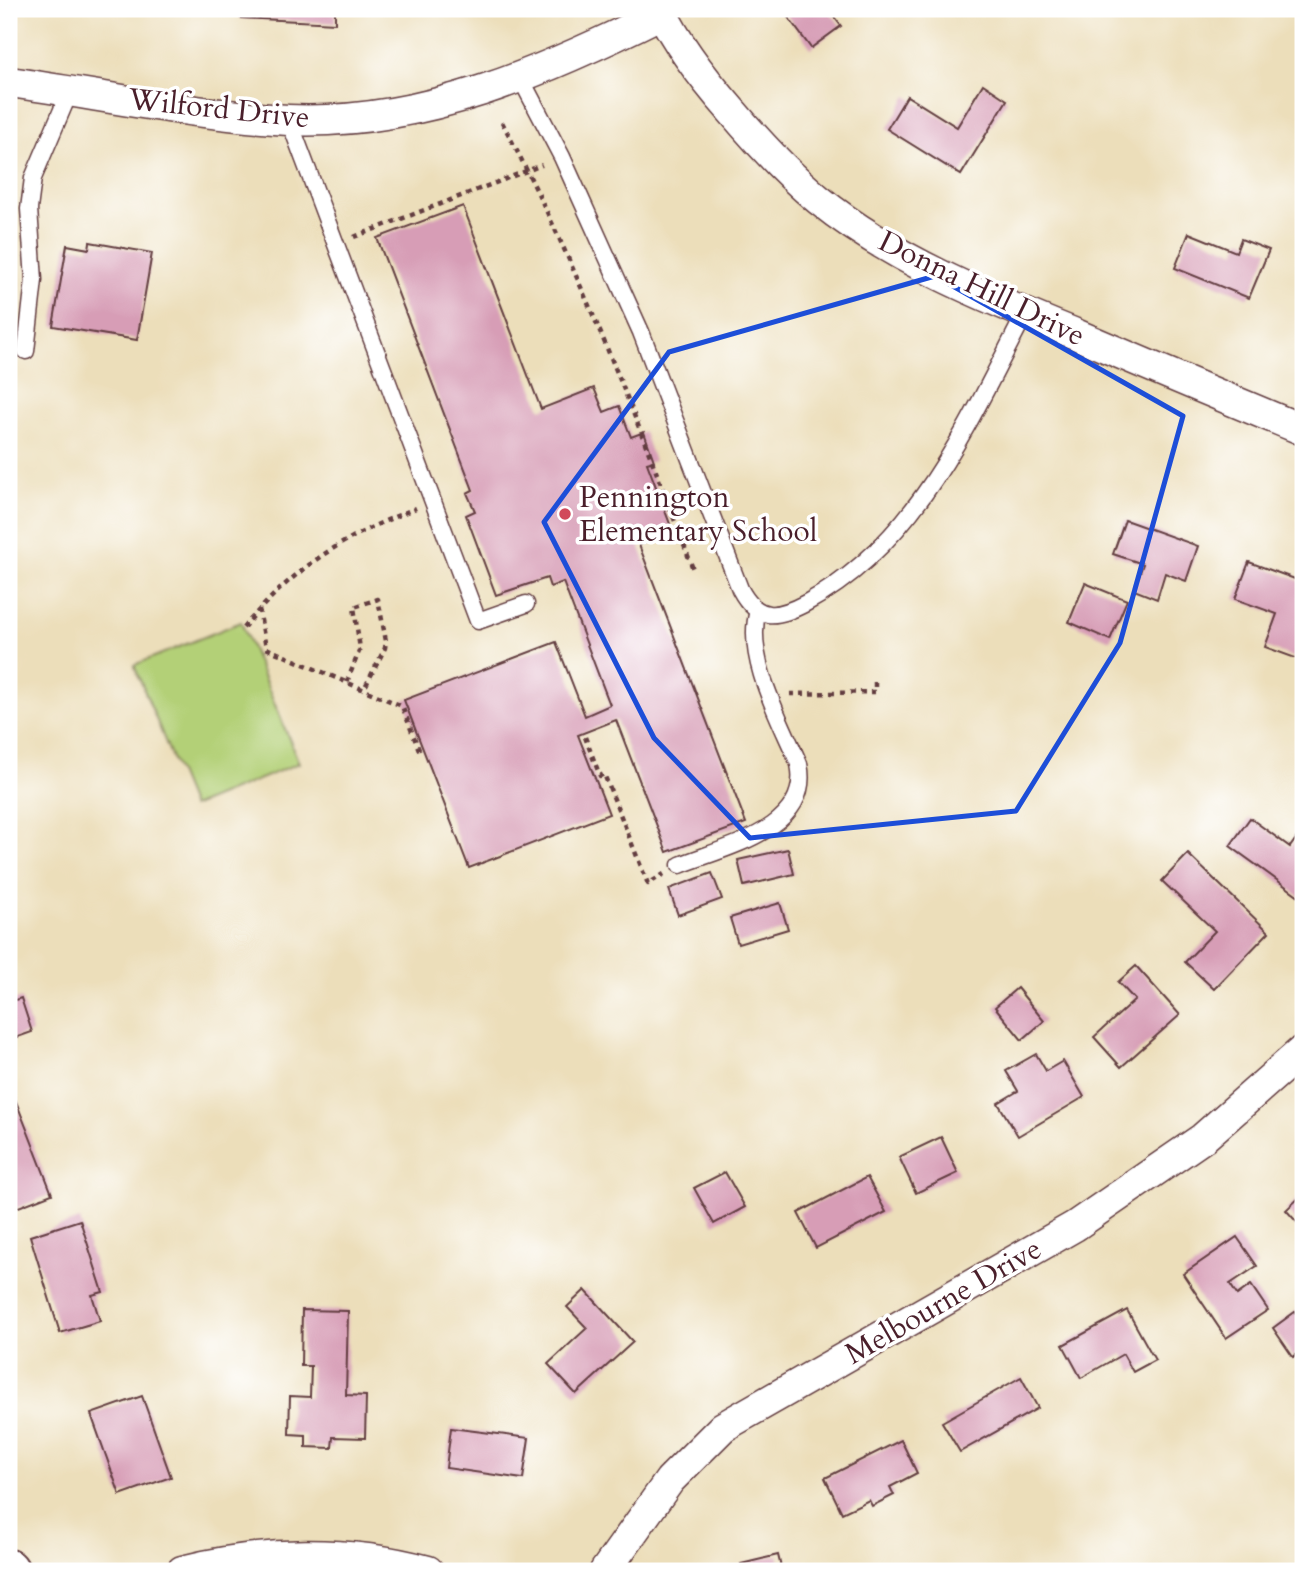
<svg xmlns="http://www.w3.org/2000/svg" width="1312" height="1580" font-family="Cardo,serif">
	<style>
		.green { fill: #b3d077; stroke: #7e7851; stroke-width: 2 }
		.building { fill: #d79db6 }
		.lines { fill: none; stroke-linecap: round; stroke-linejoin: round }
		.service-casing { stroke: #623c40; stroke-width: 19 }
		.minor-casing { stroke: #623c40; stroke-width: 33 }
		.secondary-casing { stroke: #623c40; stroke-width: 42 }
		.path { stroke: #623c40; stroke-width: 4.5; stroke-dasharray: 5 5; stroke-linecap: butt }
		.service { stroke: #fff; stroke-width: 16 }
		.minor { stroke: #fff; stroke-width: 30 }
		.secondary { stroke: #fff; stroke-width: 38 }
		.marked { fill: none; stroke: #1d4ed8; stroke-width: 5; stroke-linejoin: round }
		.poi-dot { fill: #d1495b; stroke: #fff; stroke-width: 2.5 }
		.labels { text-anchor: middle; stroke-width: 7; stroke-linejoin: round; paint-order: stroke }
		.street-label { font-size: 30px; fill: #4a1f2b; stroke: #fff }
		.poi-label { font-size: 30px; fill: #4a1f2b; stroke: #fff; text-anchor: start }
	</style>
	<rect width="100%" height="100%" fill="#fff"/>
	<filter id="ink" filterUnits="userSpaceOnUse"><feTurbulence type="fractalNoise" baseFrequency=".0143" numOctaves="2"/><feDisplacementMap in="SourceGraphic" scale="14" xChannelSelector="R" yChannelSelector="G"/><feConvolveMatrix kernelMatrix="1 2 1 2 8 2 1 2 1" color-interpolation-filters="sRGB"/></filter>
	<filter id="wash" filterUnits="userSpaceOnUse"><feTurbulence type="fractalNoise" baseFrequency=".00686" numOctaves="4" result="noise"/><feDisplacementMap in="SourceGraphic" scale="28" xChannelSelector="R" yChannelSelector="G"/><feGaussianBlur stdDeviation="1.57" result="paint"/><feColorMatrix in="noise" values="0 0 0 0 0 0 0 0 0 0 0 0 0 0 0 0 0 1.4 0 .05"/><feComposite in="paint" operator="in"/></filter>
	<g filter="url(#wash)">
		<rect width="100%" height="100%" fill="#ecdeba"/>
		<polygon class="green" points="241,622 299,763 192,807 134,665"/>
		<g id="blocks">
			<g class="building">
				<polygon points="242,9 335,9 335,23 241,18"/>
				<polygon points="782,9 828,9 841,26 811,48"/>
				<polygon points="983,84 1007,100 961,175 887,129 907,96 957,127"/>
				<polygon points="463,206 541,409 594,388 604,412 619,406 631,437 644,432 654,461 647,463 673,532 639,545 746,823 667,852 616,720 578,735 609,814 469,868 404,700 556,642 585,716 610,705 563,582 550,587 547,578 496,595 466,515 475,511 467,493 473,490 377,238"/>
				<polygon points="1189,233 1236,252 1241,239 1269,250 1249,298 1175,268"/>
				<polygon points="90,242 152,253 137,340 53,326 67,245 89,249"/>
				<polygon points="1125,520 1198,546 1186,581 1165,573 1157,599 1134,590 1143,564 1113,554"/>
				<polygon points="1249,562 1303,582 1303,644 1298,659 1265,647 1277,614 1235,599"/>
				<polygon points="1085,583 1127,600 1110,640 1069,622"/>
				<polygon points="1250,818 1290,847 1303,829 1303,899 1230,846"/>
				<polygon points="788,849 794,874 744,886 738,860"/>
				<polygon points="1188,854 1269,932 1214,989 1185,962 1215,931 1162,881"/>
				<polygon points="712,873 722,899 678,915 669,889"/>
				<polygon points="780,903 788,929 738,944 730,918"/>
				<polygon points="1136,966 1180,1015 1121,1067 1094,1037 1135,1000 1118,982"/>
				<polygon points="1017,988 1044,1021 1022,1040 995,1007"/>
				<polygon points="21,998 32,1032 9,1040 9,1002"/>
				<polygon points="1036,1054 1046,1071 1063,1061 1084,1097 1018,1136 998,1103 1018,1091 1006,1071"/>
				<polygon points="12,1091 52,1194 11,1210 9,1205 9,1092"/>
				<polygon points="941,1137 958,1173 916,1193 899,1157"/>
				<polygon points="725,1172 745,1207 714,1224 694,1188"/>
				<polygon points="867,1177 886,1212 816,1248 798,1213"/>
				<polygon points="1303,1194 1303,1229 1286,1210"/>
				<polygon points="80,1220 103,1292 92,1295 100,1321 60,1333 30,1236"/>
				<polygon points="1237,1237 1257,1266 1230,1284 1237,1295 1251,1285 1268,1310 1226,1338 1183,1274"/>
				<polygon points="585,1290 633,1342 576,1394 548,1364 587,1328 567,1307"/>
				<polygon points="1303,1306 1303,1350 1293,1357 1273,1328"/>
				<polygon points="302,1310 348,1311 346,1395 366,1396 365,1438 333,1437 332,1448 306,1447 306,1435 289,1434 290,1396 310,1397 311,1366 301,1366"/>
				<polygon points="1127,1310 1155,1360 1133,1372 1123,1354 1081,1378 1063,1345"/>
				<polygon points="1021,1377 1038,1408 960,1452 942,1422"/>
				<polygon points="142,1396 171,1477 120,1495 91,1414"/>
				<polygon points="451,1428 529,1438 523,1479 446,1468"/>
				<polygon points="901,1440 917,1473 890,1487 894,1495 872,1506 869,1500 842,1513 825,1478"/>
				<polygon points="778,1555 782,1571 743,1571 741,1564"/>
			</g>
		</g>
	</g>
	<g filter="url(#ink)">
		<use href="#blocks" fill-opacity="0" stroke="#623c40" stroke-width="2"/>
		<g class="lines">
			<g class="service-casing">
				<g id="service">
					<path d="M520,77L562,157L641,332L740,589C757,621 776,619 806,603C918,543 969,421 1025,314"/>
					<polyline points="289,120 478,621 526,604"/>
					<polyline points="26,351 34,280 29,209 33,178 70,91"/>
					<path d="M680,865C725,847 813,829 799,764C781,721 744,657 758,611"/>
				</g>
			</g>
			<g class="minor-casing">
				<g id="minor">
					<path d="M660,9C678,46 703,78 730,109C757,141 786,173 819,200C892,259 987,298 1073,333C1149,366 1226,398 1303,430"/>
					<path d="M9,82C101,95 195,115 288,120C421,126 546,71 662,13"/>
					<path d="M182,1571C262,1551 348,1549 428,1571"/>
					<polyline points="605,1571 670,1480 723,1427 1075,1226 1203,1138 1303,1050"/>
				</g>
			</g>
			<g class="secondary-casing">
				<polyline id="secondary" points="9,1569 10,1571"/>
			</g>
			<g class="path">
				<path d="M502,122C578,266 636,417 693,569"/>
				<polyline points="354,237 542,165"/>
				<polyline points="259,609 266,648 402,706 421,755"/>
				<path d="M243,628C295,567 341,538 416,508"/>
				<polyline points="347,682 360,649 354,607 378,599 386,641 385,648 364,689"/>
				<polyline points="790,694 875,692 875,680"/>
				<polyline points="585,737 600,776 604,774 648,884 664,874"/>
			</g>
			<use href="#service" class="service"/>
			<use href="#minor" class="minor"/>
			<use href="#secondary" class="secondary"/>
		</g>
	</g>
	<path class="marked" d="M935,276L1183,416L1120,643L1016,811L750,838L654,738L544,522L669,352Z"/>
	<circle class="poi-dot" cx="565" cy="514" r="7"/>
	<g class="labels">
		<g class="street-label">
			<text transform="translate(219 108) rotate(6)" y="10">Wilford Drive</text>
			<text transform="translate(982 288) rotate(26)" y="10">Donna Hill Drive</text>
			<text transform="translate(943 1301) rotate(-30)" y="10">Melbourne Drive</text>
		</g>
		<g class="poi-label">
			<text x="579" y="507">Pennington<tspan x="579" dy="34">Elementary School</tspan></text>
		</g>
	</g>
	<rect width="1312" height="1580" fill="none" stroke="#fff" stroke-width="35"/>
</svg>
